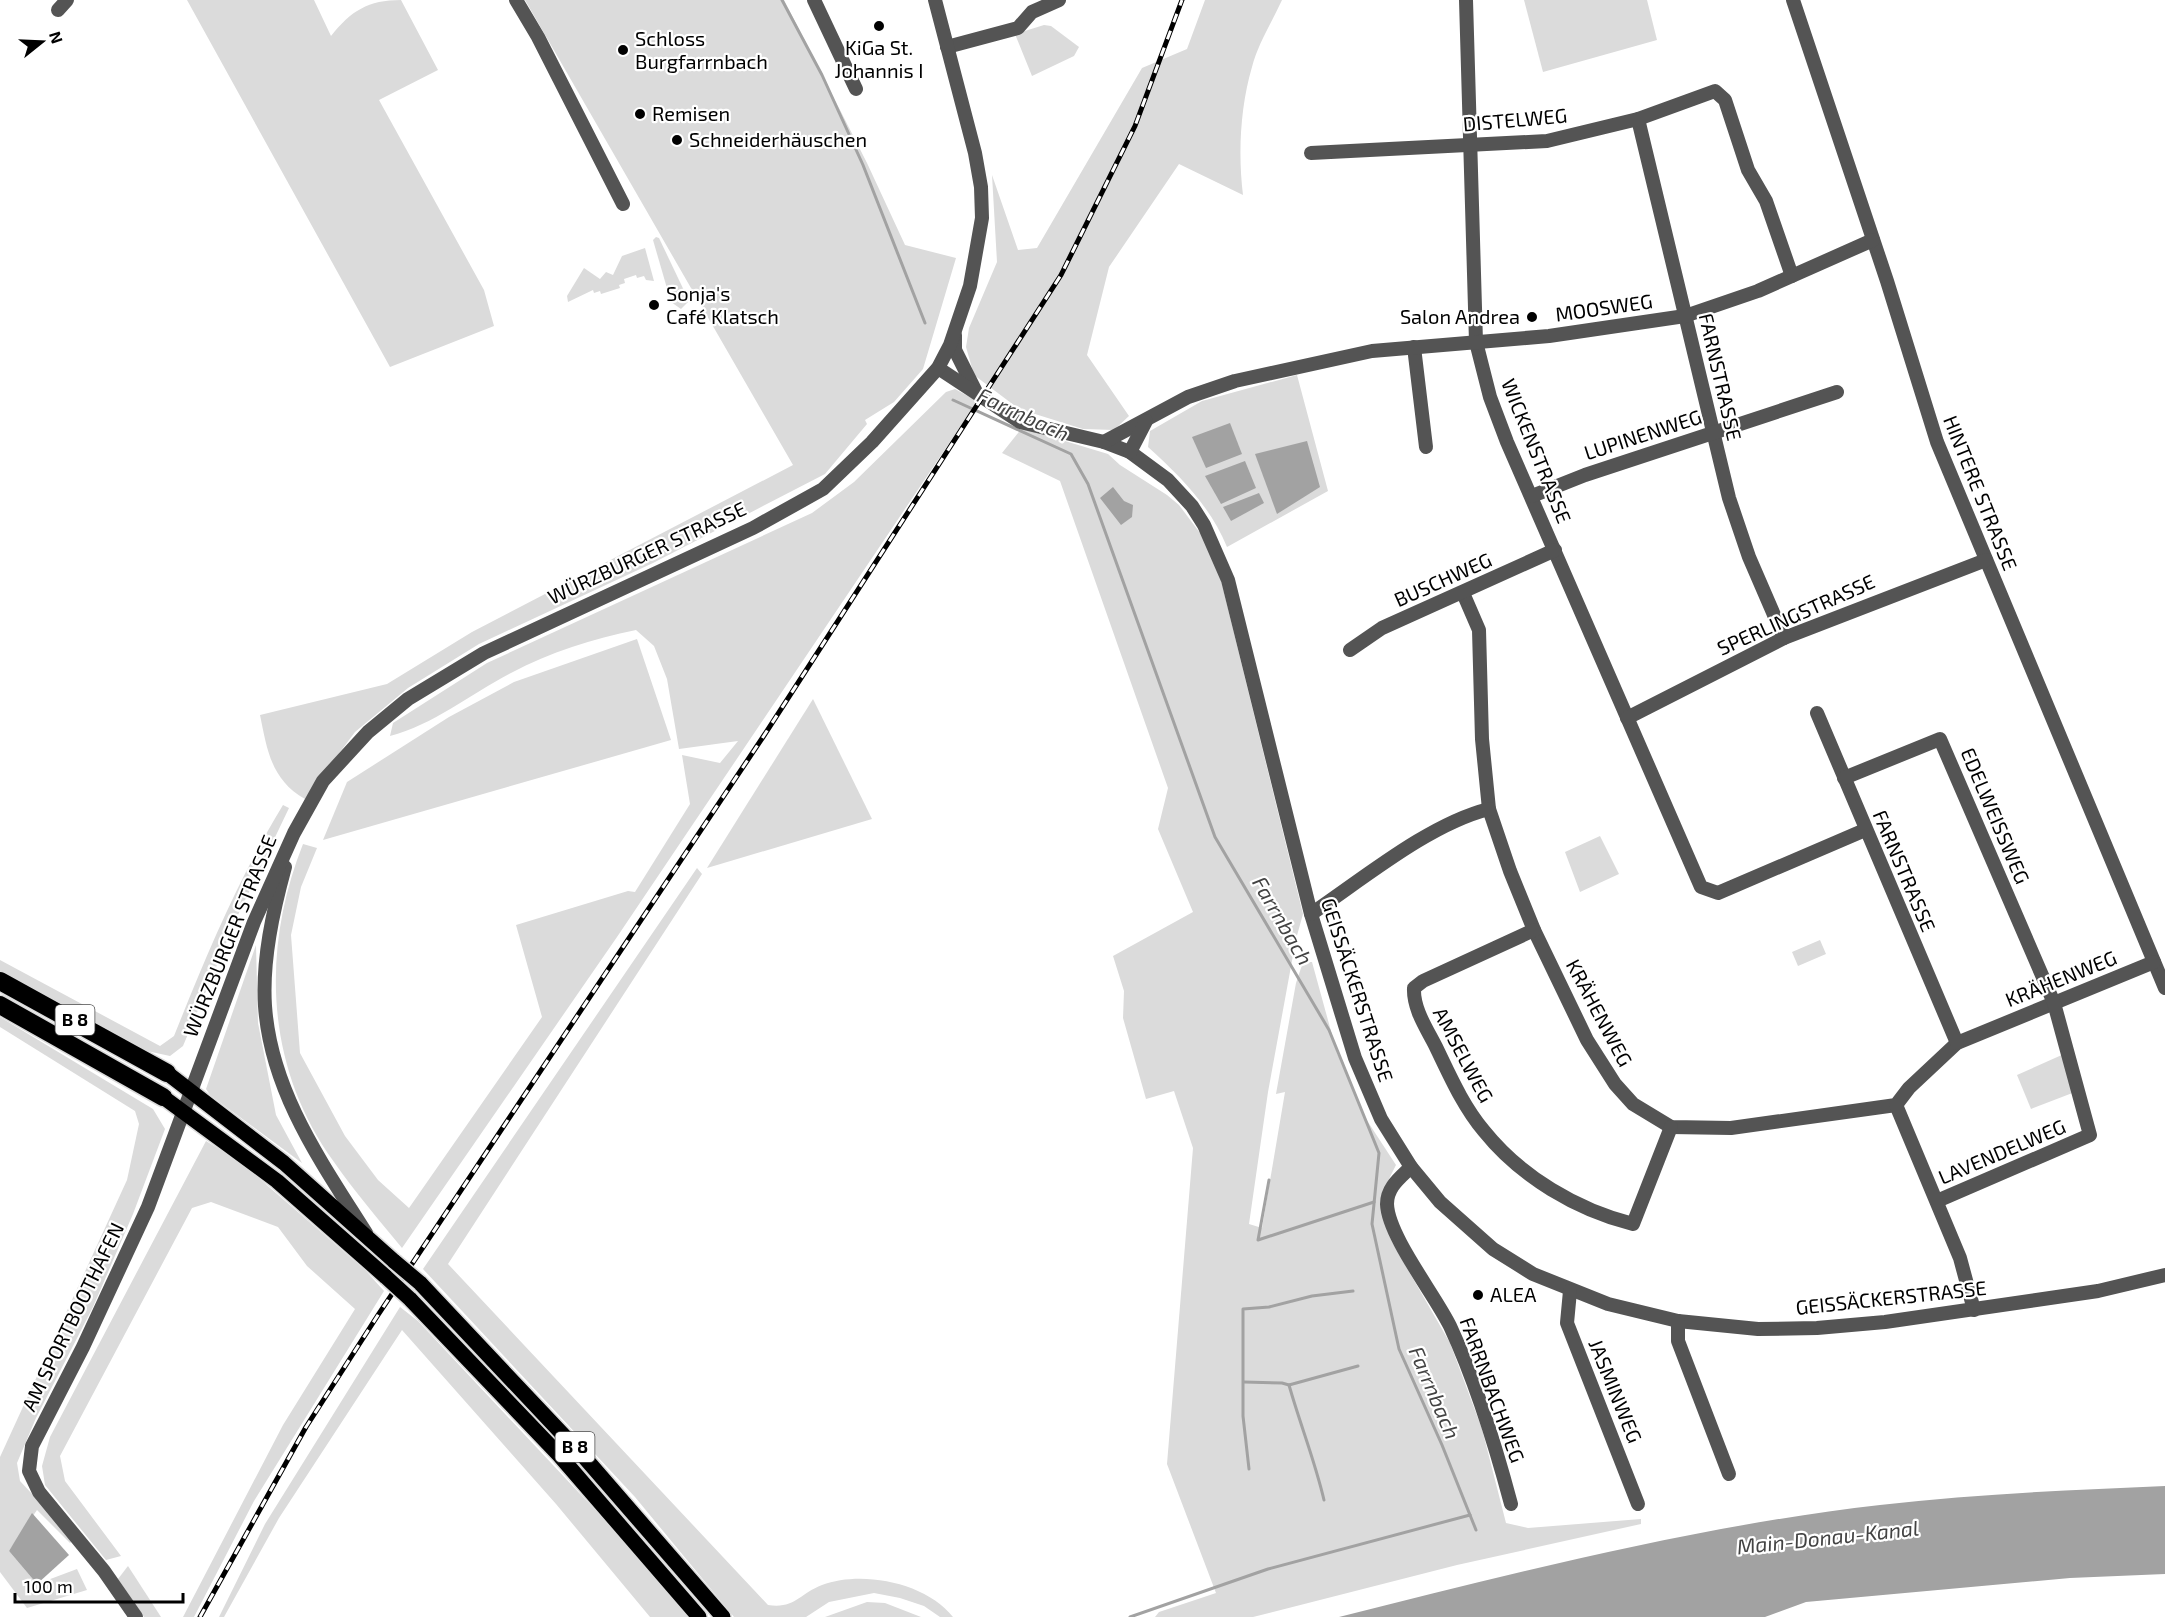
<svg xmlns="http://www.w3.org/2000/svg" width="2165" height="1617" font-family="'Exo 2',sans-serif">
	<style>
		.green { fill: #dbdbdb }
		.water { fill: #a2a2a2 }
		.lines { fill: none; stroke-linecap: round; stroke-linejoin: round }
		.stream { stroke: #a2a2a2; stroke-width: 3 }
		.major-casing { stroke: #dbdbdb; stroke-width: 18 }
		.highway-casing { stroke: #dbdbdb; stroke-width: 21 }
		.minor { stroke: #545454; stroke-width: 14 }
		.major { stroke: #000; stroke-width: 15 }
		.highway { stroke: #000; stroke-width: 18 }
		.rail-casing { stroke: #000; stroke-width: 5 }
		.rail { stroke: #fff; stroke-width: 3; stroke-dasharray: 9; stroke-linecap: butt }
		.major-bridge-casing { stroke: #dbdbdb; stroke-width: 18; stroke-linecap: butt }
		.major-bridge { stroke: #000; stroke-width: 15 }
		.poi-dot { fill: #000; stroke: #fff; stroke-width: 2 }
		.labels { text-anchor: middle; stroke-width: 4.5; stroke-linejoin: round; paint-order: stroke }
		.shield { fill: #fff; stroke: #4c4c4c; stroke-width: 1.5 }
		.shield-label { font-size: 18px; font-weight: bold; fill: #000 }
		.poi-label { font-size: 20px; fill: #000; stroke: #fff; text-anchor: start }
		.street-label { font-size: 20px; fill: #000; stroke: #fff }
		.water-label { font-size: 21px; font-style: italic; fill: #434343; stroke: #fff }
	</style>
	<rect width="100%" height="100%" fill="#fff"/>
	<g class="green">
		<path d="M187,0H314L331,36C351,11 368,0 401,0L438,70L379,100L484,290L494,326L390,367Z"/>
		<path d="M525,0H784L867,163L905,245L956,258L923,369L894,402L865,420L867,424L825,474L653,563L479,644L408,688L355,732L305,799C271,780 267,749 260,715L387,684L472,632L793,465Z"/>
		<path d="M1205,0H1282C1272,22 1258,44 1252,67C1240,108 1238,154 1243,195L1179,164L1109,267L1087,355L1129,416L1114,430L1083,429L1019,409L974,375L966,347L969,328L997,262L992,175L1018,250L1037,248L1142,68L1187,49Z"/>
		<polygon points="1524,0 1647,0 1657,40 1543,72"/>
		<polygon points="1044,25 1051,26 1079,47 1074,56 1032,76 1015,34"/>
		<polygon points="656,237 659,238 689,301 681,309 671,302 653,240"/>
		<polygon points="645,248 654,281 646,280 644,276 637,278 636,275 624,279 625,283 619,285 620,288 601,294 600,291 594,293 593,290 568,302 567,296 584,268 600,279 606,272 613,275 622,256"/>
		<path d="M1297,375L1328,491L1227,547C1210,506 1181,477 1148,447L1150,431L1202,401Z"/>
		<path d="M955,389L977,401L944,451L617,937L402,1248C379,1220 355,1192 334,1162C265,1067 261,950 303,844L317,848L301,887L291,935L300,1053L345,1136L378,1180L409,1208L542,1017L516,925L628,891L635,892L690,804L682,755L720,763L738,741L679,749L667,679L654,646L636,630C593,639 550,652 511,673C471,694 433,725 390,736L393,723L487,663L812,513L854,482L946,392Z"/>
		<path d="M1022,428L1108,454L1120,465L1167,495L1179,505L1203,537L1218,568L1303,914L1296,939L1268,1092L1249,1224L1262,1228L1285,1092L1276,1094L1296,983L1303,962H1312L1337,1053L1366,1119L1396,1165C1379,1198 1377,1206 1392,1242L1450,1343L1482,1429L1506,1523L1528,1528L1641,1519V1524L1457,1565L1253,1617H1155L1159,1612L1216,1593L1167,1464L1193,1148L1174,1091L1146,1099L1123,1018L1124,991L1113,956L1193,912L1158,829L1168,788L1060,481L1002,453Z"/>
		<polygon points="637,639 671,740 323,840 347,782 449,717 514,682"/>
		<polygon points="813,699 872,819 707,868"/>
		<path d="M283,805L289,808L237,917L183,1046L170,1056L147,1051L0,972V960L160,1046L174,1036C206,956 238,879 283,805Z"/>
		<polygon points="1600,836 1619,874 1580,892 1565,852"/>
		<path d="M697,868L702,874L448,1264L768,1605C795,1609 799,1594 822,1585C863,1570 926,1583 953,1617H940L924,1606L900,1598L874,1593L829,1602L806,1617H734L635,1497L423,1269Z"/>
		<polygon points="1820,940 1826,954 1798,966 1792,952"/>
		<polygon points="256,945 258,1023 276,1115 302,1163 210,1095 206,1089"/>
		<polygon points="0,1017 153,1109 165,1129 133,1214 93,1307 36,1418 17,1463 20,1481 74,1539 70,1543 37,1510 9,1551 37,1584 77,1569 87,1590 27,1608 0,1572 0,1457 127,1180 139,1124 135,1111 0,1027"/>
		<polygon points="2064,1054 2075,1092 2031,1109 2017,1075"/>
		<polygon points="206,1141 240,1162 366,1271 384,1291 254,1501 194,1617 183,1617 283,1425 355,1309 307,1266 278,1227 211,1202 192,1208 60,1456 65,1481 121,1556 106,1560 45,1485 42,1466 50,1437"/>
		<polygon points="400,1307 418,1321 597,1512 688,1617 650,1617 556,1504 402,1330 279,1518 224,1617 219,1617 265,1524"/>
		<polygon points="128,1566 161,1617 144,1617 118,1579"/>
		<polygon points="867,1602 885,1603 921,1617 825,1617"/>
	</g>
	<g class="water">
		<polygon points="1230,423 1242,454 1206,468 1192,437"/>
		<polygon points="1307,441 1320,487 1277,514 1255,454"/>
		<polygon points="1245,461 1256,488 1221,504 1205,476"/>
		<polygon points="1113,487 1124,501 1133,505 1132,517 1121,525 1100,498"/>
		<polygon points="1259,493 1264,503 1231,521 1223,507"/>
		<path d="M2165,1486V1574L2070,1578L1806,1602L1765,1617H1339C1518,1572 1697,1526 1880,1505C1975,1494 2070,1490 2165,1486Z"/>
		<polygon points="32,1513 69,1555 37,1584 9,1551"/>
	</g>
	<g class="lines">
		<g class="stream">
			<polyline points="782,0 822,75 863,165 925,323"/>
			<polyline points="953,400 1071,454 1088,484 1215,837 1329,1030 1379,1153 1372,1224 1399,1349 1442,1445 1476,1530"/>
			<polyline points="1269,1180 1258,1240 1374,1202"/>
			<polyline points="1244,1382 1282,1383 1289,1385 1358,1366"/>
			<path d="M1289,1385C1300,1424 1315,1461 1324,1500"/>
			<polyline points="1249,1469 1243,1416 1243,1309 1269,1307 1312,1296 1353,1291"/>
			<polyline points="1130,1617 1268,1569 1470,1515"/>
		</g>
		<g class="major-casing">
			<g id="major">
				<polyline points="167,1073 284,1163 395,1262"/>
				<polyline points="163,1097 277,1181 386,1277"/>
				<polyline points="420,1283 585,1458 723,1617"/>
				<polyline points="410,1299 559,1455 699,1617"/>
			</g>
		</g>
		<g class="highway-casing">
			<g id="highway">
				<polyline points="0,981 167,1073"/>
				<polyline points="0,1005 163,1097"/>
			</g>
		</g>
		<g class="minor">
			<polyline points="516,0 538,37 623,204"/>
			<polyline points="814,0 856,89"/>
			<polyline points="1466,0 1476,342 1490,397 1507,442 1701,887 1718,893 1865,830"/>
			<polyline points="1793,0 1887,281 1937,442 2165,988"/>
			<polyline points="58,10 67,0"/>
			<polyline points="947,47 1018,28 1032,12 1059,0"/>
			<polyline points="1638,119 1729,498 1749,557 1784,638"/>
			<polyline points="1311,153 1547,141 1638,119 1715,91 1725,100 1748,170 1766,201 1792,276"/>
			<polyline points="955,335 955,350 976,392"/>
			<polyline points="1414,347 1426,447"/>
			<polyline points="938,368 1020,422 1104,442 1130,452 1168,480 1192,506 1204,525 1228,580 1311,914 1355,1058 1381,1119 1411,1167 1440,1202 1493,1249 1533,1274 1608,1304 1678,1321 1758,1329 1817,1328 1885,1322 2098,1291 2165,1275"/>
			<polyline points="1104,442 1188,397 1235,381 1372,351 1549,336 1685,316 1758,291 1873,240"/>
			<polyline points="1130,452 1146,421"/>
			<polyline points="1532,496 1585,475 1837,392"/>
			<polyline points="1463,593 1479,630 1482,739 1489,809 1510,871 1534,930 1587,1040 1615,1084 1633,1104 1671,1127 1731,1128 1896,1105 1909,1088 1957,1043 2154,962"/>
			<polyline points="1350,650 1382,628 1555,550"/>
			<polyline points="1817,713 1957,1043"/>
			<polyline points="1627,718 1784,638 1986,560"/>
			<polyline points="1844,778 1940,739 2054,1003 2090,1135 1937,1201"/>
			<path d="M285,867C273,911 262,960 265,1006C271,1092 322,1163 366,1233"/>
			<path d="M1311,914C1363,879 1429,824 1489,809"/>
			<path d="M1534,930L1423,981L1414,988C1413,1009 1427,1029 1436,1047C1450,1076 1463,1106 1484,1131C1521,1177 1577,1210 1633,1224L1671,1127"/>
			<polyline points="1896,1105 1960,1258 1974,1310"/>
			<path d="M1411,1167C1400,1178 1387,1187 1387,1204C1388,1236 1435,1295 1450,1326C1476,1382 1495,1444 1511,1504"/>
			<polyline points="1570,1291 1567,1323 1638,1504"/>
			<polyline points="1678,1321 1678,1341 1729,1474"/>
			<polyline points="136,1617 104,1571 39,1492 29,1471 32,1446 83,1347 148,1207 254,922 294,833 323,781 368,732 408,699 484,653 753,528 823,489 872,442 938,368 950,345 970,286 982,218 981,187 975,153 935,0"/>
		</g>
		<use href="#major" class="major"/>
		<use href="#highway" class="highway"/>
		<g class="rail-casing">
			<polyline id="rail" points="200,1617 306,1427 378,1315 763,737 1061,275 1135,126 1182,0"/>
		</g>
		<use href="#rail" class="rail"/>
		<g class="major-bridge-casing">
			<g id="major-bridge">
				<polyline points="395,1262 420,1283"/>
				<polyline points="386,1277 410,1299"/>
			</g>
		</g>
		<use href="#major-bridge" class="major-bridge"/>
	</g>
	<g class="poi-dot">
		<circle cx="879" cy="26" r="6"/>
		<circle cx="623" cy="50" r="6"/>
		<circle cx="640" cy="114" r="6"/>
		<circle cx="677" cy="140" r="6"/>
		<circle cx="654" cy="305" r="6"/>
		<circle cx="1532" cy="317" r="6"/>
		<circle cx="1478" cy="1295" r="6"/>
	</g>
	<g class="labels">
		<g class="shield">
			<rect x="55.5" y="1005" width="39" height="30" rx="4.5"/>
			<rect x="555.5" y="1432" width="39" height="30" rx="4.5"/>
		</g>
		<g class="shield-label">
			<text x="75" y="1026">B 8</text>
			<text x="575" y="1453">B 8</text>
		</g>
		<g class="poi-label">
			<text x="635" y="46">Schloss<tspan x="635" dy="23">Burgfarrnbach</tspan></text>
			<text x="879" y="55" text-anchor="middle">KiGa St.<tspan x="879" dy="23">Johannis I</tspan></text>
			<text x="652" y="121">Remisen</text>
			<text x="689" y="147">Schneiderhäuschen</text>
			<text x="666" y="301">Sonja's<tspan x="666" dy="23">Café Klatsch</tspan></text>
			<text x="1520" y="324" text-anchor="end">Salon Andrea</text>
			<text x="1490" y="1302">ALEA</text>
		</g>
		<g class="street-label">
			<text transform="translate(1515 120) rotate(-5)" y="7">DISTELWEG</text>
			<text transform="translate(1604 308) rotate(-8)" y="7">MOOSWEG</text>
			<text transform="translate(1720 377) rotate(77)" y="7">FARNSTRASSE</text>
			<text transform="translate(1643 435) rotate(-18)" y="7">LUPINENWEG</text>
			<text transform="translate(1536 451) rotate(68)" y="7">WICKENSTRASSE</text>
			<text transform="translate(1980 493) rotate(68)" y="7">HINTERE STRASSE</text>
			<text transform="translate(647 553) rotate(-25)" y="7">WÜRZBURGER STRASSE</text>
			<text transform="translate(1443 580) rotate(-24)" y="7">BUSCHWEG</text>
			<text transform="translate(1796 615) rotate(-24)" y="7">SPERLINGSTRASSE</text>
			<text transform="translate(1995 816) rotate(67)" y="7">EDELWEISSWEG</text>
			<text transform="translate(1904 871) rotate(67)" y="7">FARNSTRASSE</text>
			<text transform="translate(230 936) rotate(-68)" y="7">WÜRZBURGER STRASSE</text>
			<text transform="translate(2061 979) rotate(-22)" y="7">KRÄHENWEG</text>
			<text transform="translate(1357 990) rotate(72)" y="7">GEISSÄCKERSTRASSE</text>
			<text transform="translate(1599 1013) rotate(62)" y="7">KRÄHENWEG</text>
			<text transform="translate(1463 1055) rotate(62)" y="7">AMSELWEG</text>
			<text transform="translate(2002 1152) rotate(-23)" y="7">LAVENDELWEG</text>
			<text transform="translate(1891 1298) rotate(-6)" y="7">GEISSÄCKERSTRASSE</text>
			<text transform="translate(73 1317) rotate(-64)" y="7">AM SPORTBOOTHAFEN</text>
			<text transform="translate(1492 1390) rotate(70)" y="7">FARRNBACHWEG</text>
			<text transform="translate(1615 1391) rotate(68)" y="7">JASMINWEG</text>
		</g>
		<g class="water-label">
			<text transform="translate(1023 415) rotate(25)" y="7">Farrnbach</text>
			<text transform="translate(1282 921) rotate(60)" y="7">Farrnbach</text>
			<text transform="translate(1434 1393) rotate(67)" y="7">Farrnbach</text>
			<text transform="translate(1828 1538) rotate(-6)" y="7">Main-Donau-Kanal</text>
		</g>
	</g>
	<g transform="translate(42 42) rotate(72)" stroke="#ffffff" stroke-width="4.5" paint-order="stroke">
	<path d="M0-4.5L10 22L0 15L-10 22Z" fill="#000000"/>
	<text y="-9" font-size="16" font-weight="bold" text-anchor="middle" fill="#000000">N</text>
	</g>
	<path d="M15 1593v9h168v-9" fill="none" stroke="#000000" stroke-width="3"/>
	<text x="24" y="1593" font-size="18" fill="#000000" stroke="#ffffff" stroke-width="4.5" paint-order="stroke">100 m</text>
</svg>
